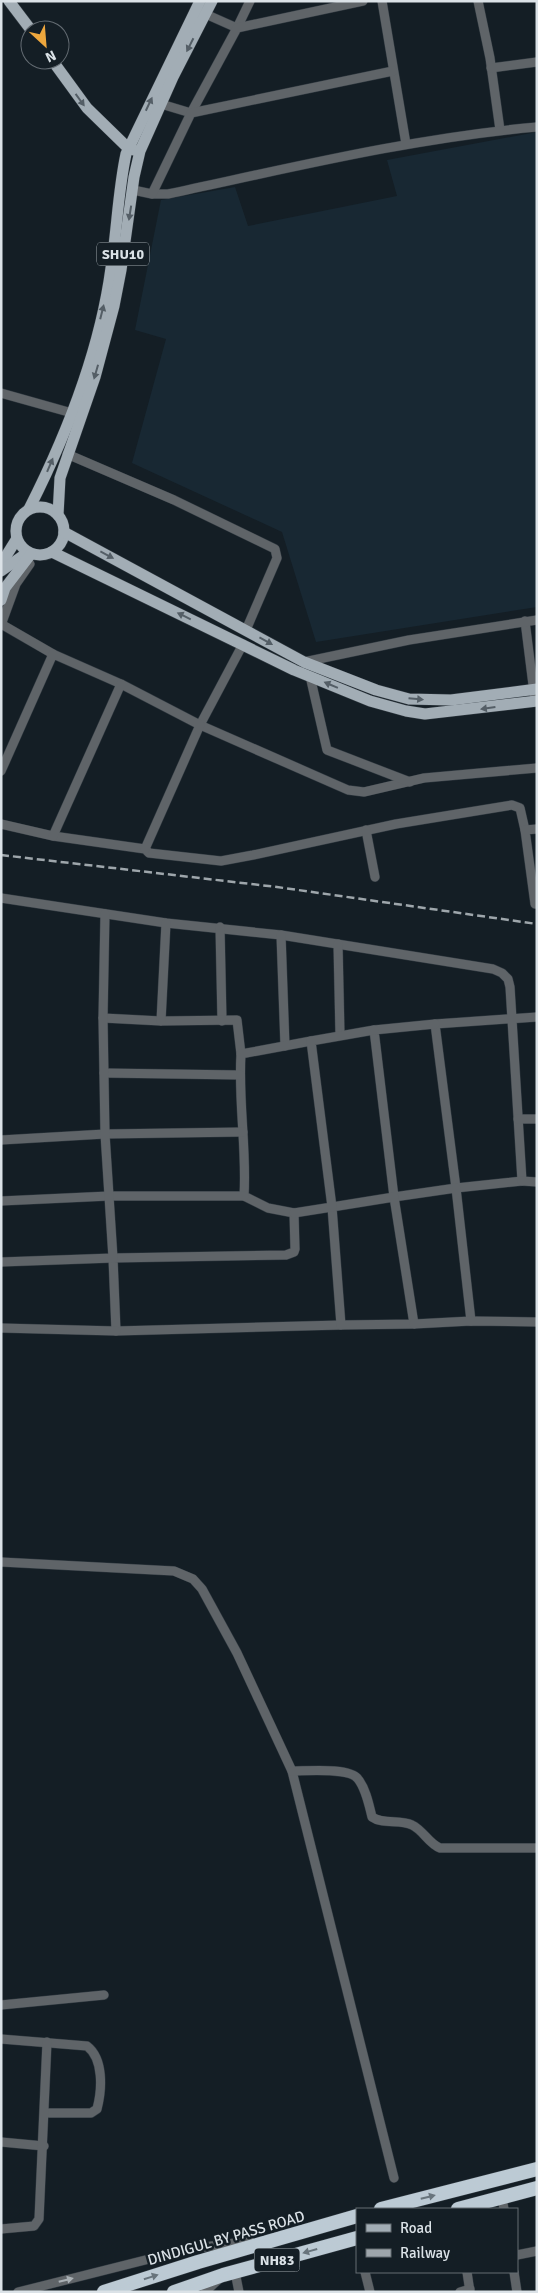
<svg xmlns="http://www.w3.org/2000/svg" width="538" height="2293" font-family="Signika,sans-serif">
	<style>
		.built { fill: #182833 }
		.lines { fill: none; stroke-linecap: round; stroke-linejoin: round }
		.minor-casing { stroke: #303940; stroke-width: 10 }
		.major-casing { stroke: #303940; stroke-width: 12 }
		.highway-casing { stroke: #303940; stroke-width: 15 }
		.minor { stroke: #5f6468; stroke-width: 9 }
		.major { stroke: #a2adb5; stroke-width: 11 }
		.highway { stroke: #bccad4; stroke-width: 14 }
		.rail { stroke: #9ea6ab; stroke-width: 2.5; stroke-dasharray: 8 4; stroke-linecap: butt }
		.oneway { fill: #545e66 }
		.oneway2 { fill: #68747c }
		.oneway3 { fill: #a9b0b4 }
		.labels { text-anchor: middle; stroke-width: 5; stroke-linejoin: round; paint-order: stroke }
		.shield { fill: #141e25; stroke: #9fa7ad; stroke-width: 1 }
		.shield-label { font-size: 14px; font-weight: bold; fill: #dbe2e7 }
		.street-label { font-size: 15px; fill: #dbe2e7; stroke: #141e25 }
	</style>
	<rect width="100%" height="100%" fill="#141e25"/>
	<polygon class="built" points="537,132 537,607 316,642 282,532 132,463 166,339 135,330 161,200 235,187 248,226 397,196 387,160"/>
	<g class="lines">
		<g class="minor-casing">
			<g id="minor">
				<polyline points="382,1 406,144"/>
				<polyline points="478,1 490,58 500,130"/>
				<polyline points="201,12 237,28 250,1"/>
				<polyline points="491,68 537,62"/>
				<polyline points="161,104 191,113 237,28 363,1"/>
				<path d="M133,190L152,194H168C290,168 412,138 537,127"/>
				<polyline points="152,194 191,113 393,71"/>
				<polyline points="1,393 72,413"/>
				<polyline points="67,454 174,500 275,549 277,558 246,630"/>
				<polyline points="525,621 535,701"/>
				<polyline points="1,624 53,654"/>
				<polyline points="1,625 16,584 30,564"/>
				<polyline points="243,644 200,725 332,783 348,790 364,792 424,778 537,768"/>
				<polyline points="304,662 409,640 537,620"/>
				<polyline points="310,676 327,750 410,782"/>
				<polyline points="1,771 53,654 121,684"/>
				<polyline points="1,824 53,836 145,849 149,853 221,861 253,855 396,824 512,805 520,808 525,830"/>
				<polyline points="366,830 375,877"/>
				<polyline points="53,836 121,684 200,725 145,849"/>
				<polyline points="1,898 166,923 281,935 493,969 502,973 508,979 510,987 522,1181 456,1188 435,1024 537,1017"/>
				<polyline points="535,904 525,830 537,829"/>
				<polyline points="220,927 222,1021"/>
				<polyline points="281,935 285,1046"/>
				<polyline points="338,944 340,1035"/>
				<polyline points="103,1018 161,1021 237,1020 241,1054"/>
				<polyline points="161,1021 166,923"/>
				<polyline points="435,1024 374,1030 394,1197 456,1188 471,1321"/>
				<path d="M311,1041L241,1054C238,1102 247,1149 244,1196L268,1208L294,1213L295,1249L294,1252L286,1255L113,1258L116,1331L341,1325"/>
				<polyline points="104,1073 240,1075"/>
				<polyline points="518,1119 537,1119"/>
				<polyline points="1,1140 105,1134 243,1132"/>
				<polyline points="522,1181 537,1182"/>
				<polygon points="394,1197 414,1324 341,1325 332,1207"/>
				<polyline points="1,1201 109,1196 244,1196"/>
				<polyline points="294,1213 332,1207 311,1041 374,1030"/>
				<polyline points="1,1262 113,1258 105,1134 103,1018 105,914"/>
				<polyline points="414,1324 471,1321 537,1322"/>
				<polyline points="1,1328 116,1331"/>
				<polyline points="1,1562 174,1571 193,1579 202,1589 237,1653 292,1771 394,2178"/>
				<path d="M292,1771C307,1771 350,1767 358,1779C366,1789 369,1805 372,1817C383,1825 400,1819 412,1825C423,1830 429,1844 440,1848H537"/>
				<polyline points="1,2005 104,1995"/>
				<path d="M1,2039L87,2046C104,2059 102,2090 97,2109L91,2113H45"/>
				<polyline points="1,2142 44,2146"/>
				<polyline points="502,2198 504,2209"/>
				<polyline points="1,2229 34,2226 39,2219 47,2042"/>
				<polyline points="517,2255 537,2251"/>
				<polyline points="235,2272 239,2292"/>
				<polyline points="365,2272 370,2292"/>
				<polyline points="467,2272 470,2292"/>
				<polyline points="514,2272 517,2292"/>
				<polyline points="18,2292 189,2249 250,2241"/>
				<polyline points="205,2292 219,2279"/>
				<polyline points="460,2292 470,2289"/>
			</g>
		</g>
		<g class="major-casing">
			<g id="major">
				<polyline points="9,1 31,30"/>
				<polyline points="52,60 87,108 128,148 134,150"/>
				<circle cx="40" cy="531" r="24"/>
				<path d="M29,509C66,436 100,350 111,268C117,230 118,191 126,154L200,1"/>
				<polyline points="58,515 60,478 95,377 114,306 121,270 134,177 140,151 173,77 212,1"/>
				<polyline points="64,532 304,662 376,690 409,699 451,700 537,689"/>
				<polyline points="52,552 294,670 370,701 406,711 425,714 537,701"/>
				<polyline points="1,564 16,540"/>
				<polyline points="1,571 27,553"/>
				<polyline points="1,600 5,588 31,554"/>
			</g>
		</g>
		<g class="highway-casing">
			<g id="highway">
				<polyline points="381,2209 537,2169"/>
				<polyline points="458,2209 537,2188"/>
				<polyline points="104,2292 198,2262 357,2216"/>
				<polyline points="174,2292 223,2275 357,2238"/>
			</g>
		</g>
		<use href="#minor" class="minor"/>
		<use href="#major" class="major"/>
		<use href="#highway" class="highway"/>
		<polyline class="rail" points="1,855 277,887 537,924"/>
	</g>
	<defs><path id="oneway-solid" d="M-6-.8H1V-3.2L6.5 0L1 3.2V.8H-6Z" transform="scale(1.25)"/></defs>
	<g class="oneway">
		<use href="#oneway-solid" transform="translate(190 45) rotate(117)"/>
		<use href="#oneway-solid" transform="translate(80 100) rotate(54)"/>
		<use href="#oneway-solid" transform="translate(149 104) rotate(-65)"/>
		<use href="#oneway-solid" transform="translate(130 213) rotate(99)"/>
		<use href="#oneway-solid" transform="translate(102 312) rotate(-76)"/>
		<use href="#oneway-solid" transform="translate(96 372) rotate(106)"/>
		<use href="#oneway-solid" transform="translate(50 465) rotate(-67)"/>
		<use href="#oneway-solid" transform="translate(107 555) rotate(28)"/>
		<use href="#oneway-solid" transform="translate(184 616) rotate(-154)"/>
		<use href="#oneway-solid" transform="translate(266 641) rotate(29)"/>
		<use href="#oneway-solid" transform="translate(331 685) rotate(-157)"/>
		<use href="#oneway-solid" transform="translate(416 699) rotate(5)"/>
		<use href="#oneway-solid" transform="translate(488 708) rotate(172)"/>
	</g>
	<g class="oneway2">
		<use href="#oneway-solid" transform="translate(428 2197) rotate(-14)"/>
		<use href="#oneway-solid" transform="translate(310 2251) rotate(164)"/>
		<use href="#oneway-solid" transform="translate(151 2277) rotate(-18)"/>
	</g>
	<use class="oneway3" href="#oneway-solid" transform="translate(66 2280) rotate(-14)"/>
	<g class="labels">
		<g class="shield">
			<rect x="97" y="242.5" width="52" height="23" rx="4"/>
			<rect x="254.5" y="2248.5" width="45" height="23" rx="4"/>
		</g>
		<g class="shield-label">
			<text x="123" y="259">SHU10</text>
			<text x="277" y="2265">NH83</text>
		</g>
		<g class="street-label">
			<text transform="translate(226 2238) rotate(-16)" y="5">DINDIGUL BY PASS ROAD</text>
		</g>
	</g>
	<rect width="538" height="2293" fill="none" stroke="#dbe2e7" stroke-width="5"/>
	<rect x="356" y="2208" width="162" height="65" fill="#141e25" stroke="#646c73"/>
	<rect x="366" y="2224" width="25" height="8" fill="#a2adb5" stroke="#646c73"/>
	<text x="400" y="2233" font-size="15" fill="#dbe2e7">Road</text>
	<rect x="366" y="2249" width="25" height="8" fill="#9ea6ab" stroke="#646c73"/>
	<text x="400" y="2258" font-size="15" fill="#dbe2e7">Railway</text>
	<g transform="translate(45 45) rotate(154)"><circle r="24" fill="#141e25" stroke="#646c73"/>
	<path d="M0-4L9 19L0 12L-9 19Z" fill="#eea73d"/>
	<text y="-8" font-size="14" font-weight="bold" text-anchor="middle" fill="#dbe2e7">N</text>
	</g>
</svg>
